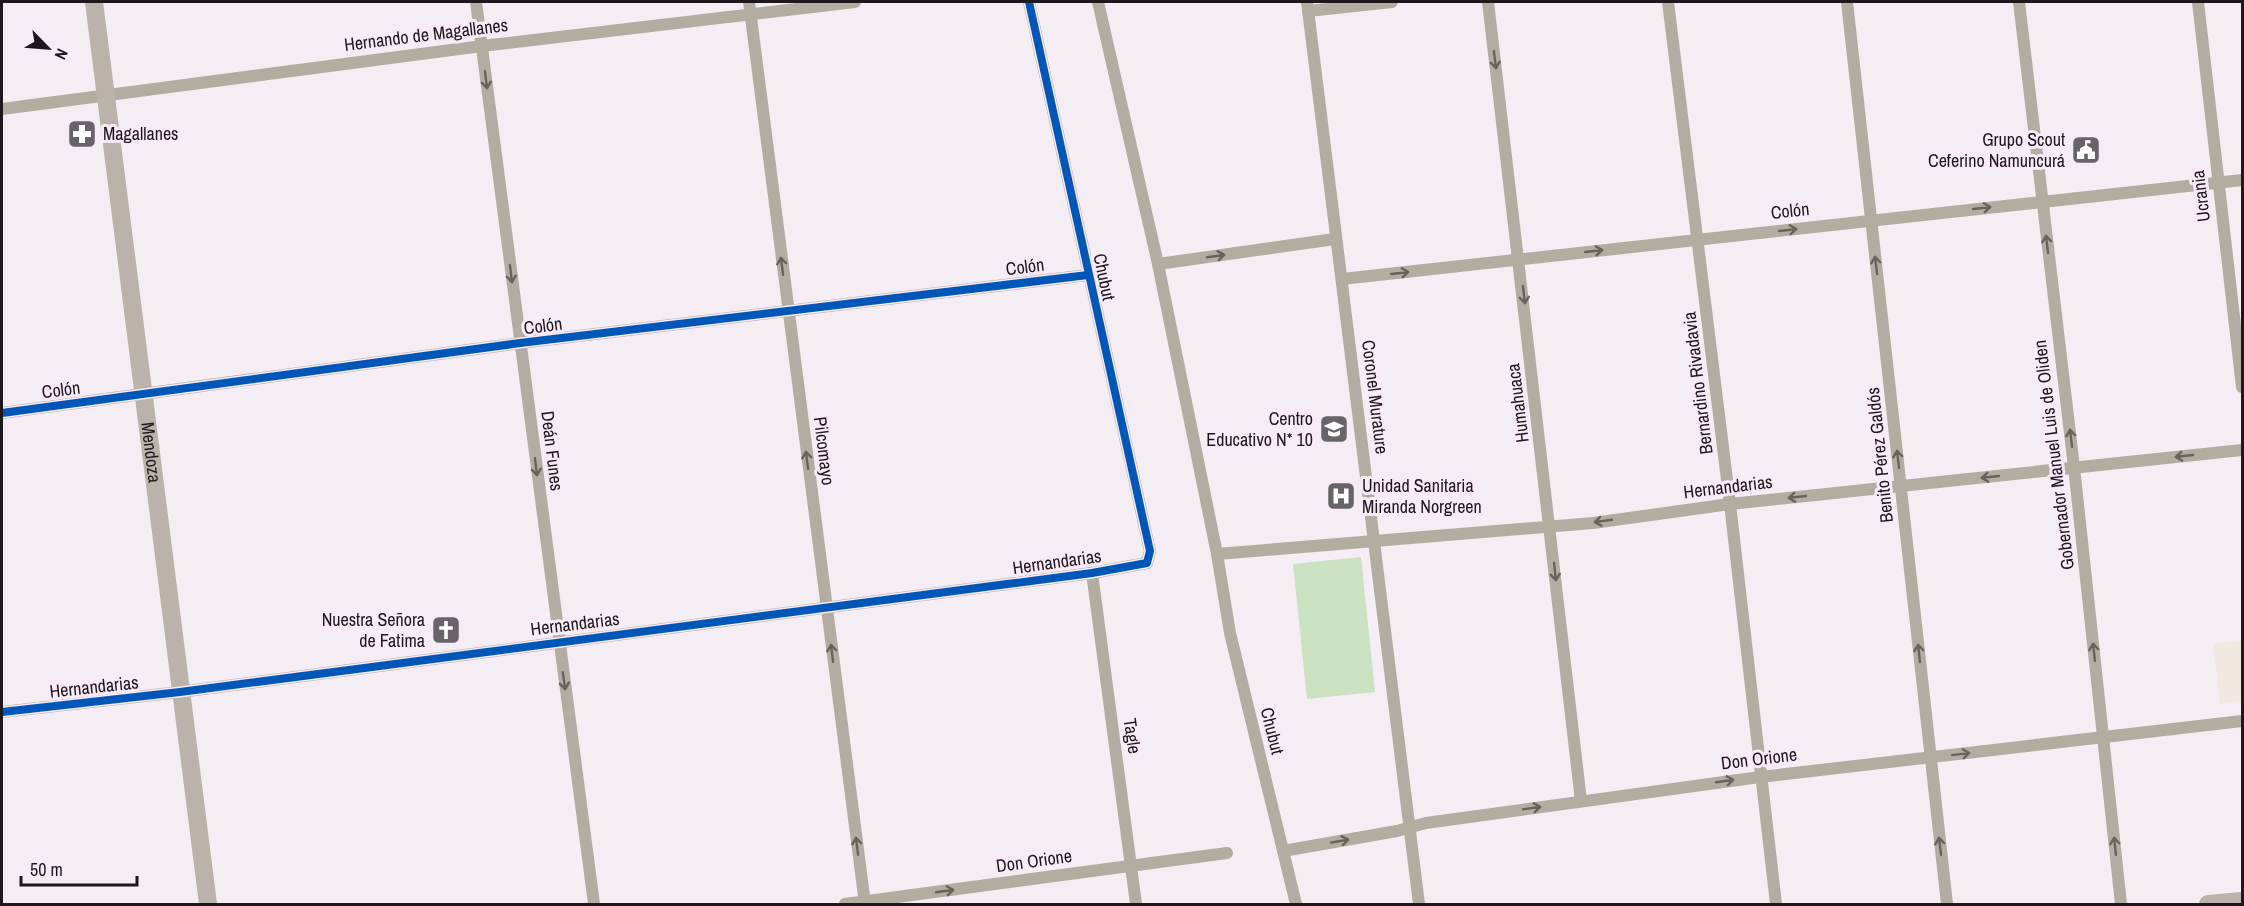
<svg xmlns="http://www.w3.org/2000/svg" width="2244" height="906" font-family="'Archivo Narrow',sans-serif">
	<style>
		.education { fill: #f0e8e0 }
		.green { fill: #cae1c2 }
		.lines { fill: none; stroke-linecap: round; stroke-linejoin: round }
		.street { stroke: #b3ada1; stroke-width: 12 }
		.secondary { stroke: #bbb3a9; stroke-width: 18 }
		.cycleway-casing { stroke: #f8eaf7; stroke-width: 11 }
		.cycleway { stroke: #0057b8; stroke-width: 8 }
		.oneway { stroke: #68625f }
		.labels { text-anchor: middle; stroke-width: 6; stroke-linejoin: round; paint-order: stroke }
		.street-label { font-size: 18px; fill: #1d181d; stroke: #f8eaf7 }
		.poi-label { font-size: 18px; fill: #1d181d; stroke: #f8eaf7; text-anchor: end }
	</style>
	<rect width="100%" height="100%" fill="#f4eef4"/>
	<polygon class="education" points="2242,640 2242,701 2220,704 2213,644"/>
	<polygon class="green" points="1361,557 1375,692 1307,699 1293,564"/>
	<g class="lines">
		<g class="street">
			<polyline points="476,2 594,904"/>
			<polyline points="749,2 865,904"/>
			<polyline points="1098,2 1158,264 1217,554 1230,633 1296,904"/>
			<polyline points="1307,2 1419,904"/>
			<polyline points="1488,2 1581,801"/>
			<polyline points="1668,2 1730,504 1776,904"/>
			<polyline points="1847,2 1947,904"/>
			<polyline points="2019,2 2074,467 2121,904"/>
			<polyline points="2198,2 2242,387"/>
			<polyline points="1308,11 1392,2"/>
			<polyline points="2,109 482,46 855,2"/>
			<polyline points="1158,264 1335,239"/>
			<polyline points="1342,279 2242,180"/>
			<polyline points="2,413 520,343 1088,275"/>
			<polyline points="1217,554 1593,523 1730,504 2242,450"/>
			<polyline points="1092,573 1136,904"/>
			<polyline points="2,712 180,692 1092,573 1147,563 1150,551 1029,2"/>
			<polyline points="1283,851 1397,831 1426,823 1760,777 2242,721"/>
			<polyline points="845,904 1227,853"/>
		</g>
		<g class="secondary">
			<path id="s1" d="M94,2L208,904"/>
			<polyline points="2208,904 2242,901"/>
		</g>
		<g class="cycleway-casing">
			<g id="cycleway">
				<polyline points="2,413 520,343 1088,275"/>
				<polyline points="2,712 180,692 1092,573 1147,563 1150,551 1029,2"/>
			</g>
		</g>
		<use href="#cycleway" class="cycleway"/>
	</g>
	<defs><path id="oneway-shaft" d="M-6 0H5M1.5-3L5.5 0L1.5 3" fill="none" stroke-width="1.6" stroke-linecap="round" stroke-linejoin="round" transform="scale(1.5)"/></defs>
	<g class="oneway">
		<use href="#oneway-shaft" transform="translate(1495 60) rotate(83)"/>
		<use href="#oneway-shaft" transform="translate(486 80) rotate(83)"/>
		<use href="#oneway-shaft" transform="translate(1982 208) rotate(-6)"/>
		<use href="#oneway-shaft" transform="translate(1788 230) rotate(-6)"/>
		<use href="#oneway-shaft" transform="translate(2047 244) rotate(-97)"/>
		<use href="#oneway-shaft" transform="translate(1594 251) rotate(-6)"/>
		<use href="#oneway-shaft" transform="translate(1216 256) rotate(-8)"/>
		<use href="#oneway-shaft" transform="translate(1876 265) rotate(-97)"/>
		<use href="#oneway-shaft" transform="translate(782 266) rotate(-97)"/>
		<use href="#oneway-shaft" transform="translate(1400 273) rotate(-6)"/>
		<use href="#oneway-shaft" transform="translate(511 274) rotate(83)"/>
		<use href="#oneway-shaft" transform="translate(1524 295) rotate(83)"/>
		<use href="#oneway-shaft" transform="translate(2071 438) rotate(-97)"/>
		<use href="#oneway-shaft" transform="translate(2184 456) rotate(174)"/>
		<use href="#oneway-shaft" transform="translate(1898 459) rotate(-97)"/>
		<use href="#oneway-shaft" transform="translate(807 460) rotate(-97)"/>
		<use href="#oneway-shaft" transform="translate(536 467) rotate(83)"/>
		<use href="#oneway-shaft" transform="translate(1990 477) rotate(174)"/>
		<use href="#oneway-shaft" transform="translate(1797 497) rotate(174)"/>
		<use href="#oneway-shaft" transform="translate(1603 521) rotate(172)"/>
		<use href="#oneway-shaft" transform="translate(1555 572) rotate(84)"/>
		<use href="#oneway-shaft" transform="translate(2094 652) rotate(-96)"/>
		<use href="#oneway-shaft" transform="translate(832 653) rotate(-97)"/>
		<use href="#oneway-shaft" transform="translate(1919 653) rotate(-96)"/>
		<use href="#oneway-shaft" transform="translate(564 681) rotate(82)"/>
		<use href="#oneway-shaft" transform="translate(1961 754) rotate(-7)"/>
		<use href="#oneway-shaft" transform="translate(1725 781) rotate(-8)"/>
		<use href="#oneway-shaft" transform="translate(1532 808) rotate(-8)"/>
		<use href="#oneway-shaft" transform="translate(1340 841) rotate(-10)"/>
		<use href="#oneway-shaft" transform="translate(857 846) rotate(-97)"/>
		<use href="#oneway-shaft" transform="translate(1940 846) rotate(-97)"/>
		<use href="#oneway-shaft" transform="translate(2115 846) rotate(-96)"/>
		<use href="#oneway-shaft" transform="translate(945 891) rotate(-8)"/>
	</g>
	<defs>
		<g id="pharmacy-square" transform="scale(1.5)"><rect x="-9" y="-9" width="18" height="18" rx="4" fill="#686368" stroke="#f8eaf7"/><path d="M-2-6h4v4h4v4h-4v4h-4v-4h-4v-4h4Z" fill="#fff"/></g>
		<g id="civic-square" transform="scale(1.5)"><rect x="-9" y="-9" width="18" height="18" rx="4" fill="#686368" stroke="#f8eaf7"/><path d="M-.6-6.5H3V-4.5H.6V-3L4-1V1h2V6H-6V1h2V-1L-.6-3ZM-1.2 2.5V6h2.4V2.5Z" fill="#fff"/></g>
		<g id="school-square" transform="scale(1.5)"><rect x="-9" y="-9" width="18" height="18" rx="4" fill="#686368" stroke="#f8eaf7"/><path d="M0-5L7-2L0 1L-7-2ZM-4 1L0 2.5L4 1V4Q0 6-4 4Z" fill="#fff"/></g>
		<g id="hospital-square" transform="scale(1.5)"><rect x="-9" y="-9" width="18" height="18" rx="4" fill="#686368" stroke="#f8eaf7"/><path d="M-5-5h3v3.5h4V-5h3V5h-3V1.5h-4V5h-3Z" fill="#fff"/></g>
		<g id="church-square" transform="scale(1.5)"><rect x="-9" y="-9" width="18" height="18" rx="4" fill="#686368" stroke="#f8eaf7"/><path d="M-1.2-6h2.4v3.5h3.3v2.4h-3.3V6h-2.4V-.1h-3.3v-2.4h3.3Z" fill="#fff"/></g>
	</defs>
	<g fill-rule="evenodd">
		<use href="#pharmacy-square" x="82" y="134"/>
		<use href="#civic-square" x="2086" y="150"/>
		<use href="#school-square" x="1334" y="429"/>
		<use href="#hospital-square" x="1341" y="496"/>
		<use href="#church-square" x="446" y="630"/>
	</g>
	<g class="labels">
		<g class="street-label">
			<text transform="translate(426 35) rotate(-7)" y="6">Hernando de Magallanes</text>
			<text transform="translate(2201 196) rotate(-97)" y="6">Ucrania</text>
			<text transform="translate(1790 211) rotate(-6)" y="6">Colón</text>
			<text transform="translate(1025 267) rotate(-7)" y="6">Colón</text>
			<text transform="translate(1104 277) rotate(78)" y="6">Chubut</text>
			<text transform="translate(543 326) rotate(-7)" y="6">Colón</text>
			<text transform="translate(1698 383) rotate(-97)" y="6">Bernardino Rivadavia</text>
			<text transform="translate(61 390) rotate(-7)" y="6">Colón</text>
			<text transform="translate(1375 397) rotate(83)" y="6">Coronel Murature</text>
			<text transform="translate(1518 403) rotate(-97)" y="6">Humahuaca</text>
			<text transform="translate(552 451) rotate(83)" y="6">Deán Funes</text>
			<text transform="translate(824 451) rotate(83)" y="6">Pilcomayo</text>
			<text dy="6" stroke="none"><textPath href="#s1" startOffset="454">Mendoza</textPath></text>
			<text transform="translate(1880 455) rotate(-96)" y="6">Benito Pérez Galdós</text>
			<text transform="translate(2054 455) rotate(-97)" y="6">Gobernador Manuel Luis de Oliden</text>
			<text transform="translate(1728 487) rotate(-7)" y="6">Hernandarias</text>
			<text transform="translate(1057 562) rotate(-8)" y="6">Hernandarias</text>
			<text transform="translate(575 624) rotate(-7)" y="6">Hernandarias</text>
			<text transform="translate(94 687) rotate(-6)" y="6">Hernandarias</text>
			<text transform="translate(1272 731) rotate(76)" y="6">Chubut</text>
			<text transform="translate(1132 736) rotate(82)" y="6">Tagle</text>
			<text transform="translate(1759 759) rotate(-7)" y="6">Don Orione</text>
			<text transform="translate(1034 861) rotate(-8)" y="6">Don Orione</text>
		</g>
		<g class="poi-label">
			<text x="103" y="140" text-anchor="start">Magallanes</text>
			<text x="2065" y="146">Grupo Scout<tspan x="2065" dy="21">Ceferino Namuncurá</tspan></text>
			<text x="1313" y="425">Centro<tspan x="1313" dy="21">Educativo N* 10</tspan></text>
			<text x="1362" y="492" text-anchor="start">Unidad Sanitaria<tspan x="1362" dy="21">Miranda Norgreen</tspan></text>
			<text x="425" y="626">Nuestra Señora<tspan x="425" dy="21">de Fatima</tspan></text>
		</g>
	</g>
	<rect width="2244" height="906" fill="none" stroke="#1d181d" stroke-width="6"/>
	<g transform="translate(48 48) rotate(115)" stroke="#f8eaf7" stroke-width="4.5" paint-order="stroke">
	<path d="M0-4.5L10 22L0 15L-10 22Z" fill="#1d181d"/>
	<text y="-9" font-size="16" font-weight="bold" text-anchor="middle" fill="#1d181d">N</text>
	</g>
	<path d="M21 876v9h116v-9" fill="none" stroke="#1d181d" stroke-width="3"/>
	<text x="30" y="876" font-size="18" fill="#1d181d" stroke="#f8eaf7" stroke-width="4.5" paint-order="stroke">50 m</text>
</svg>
